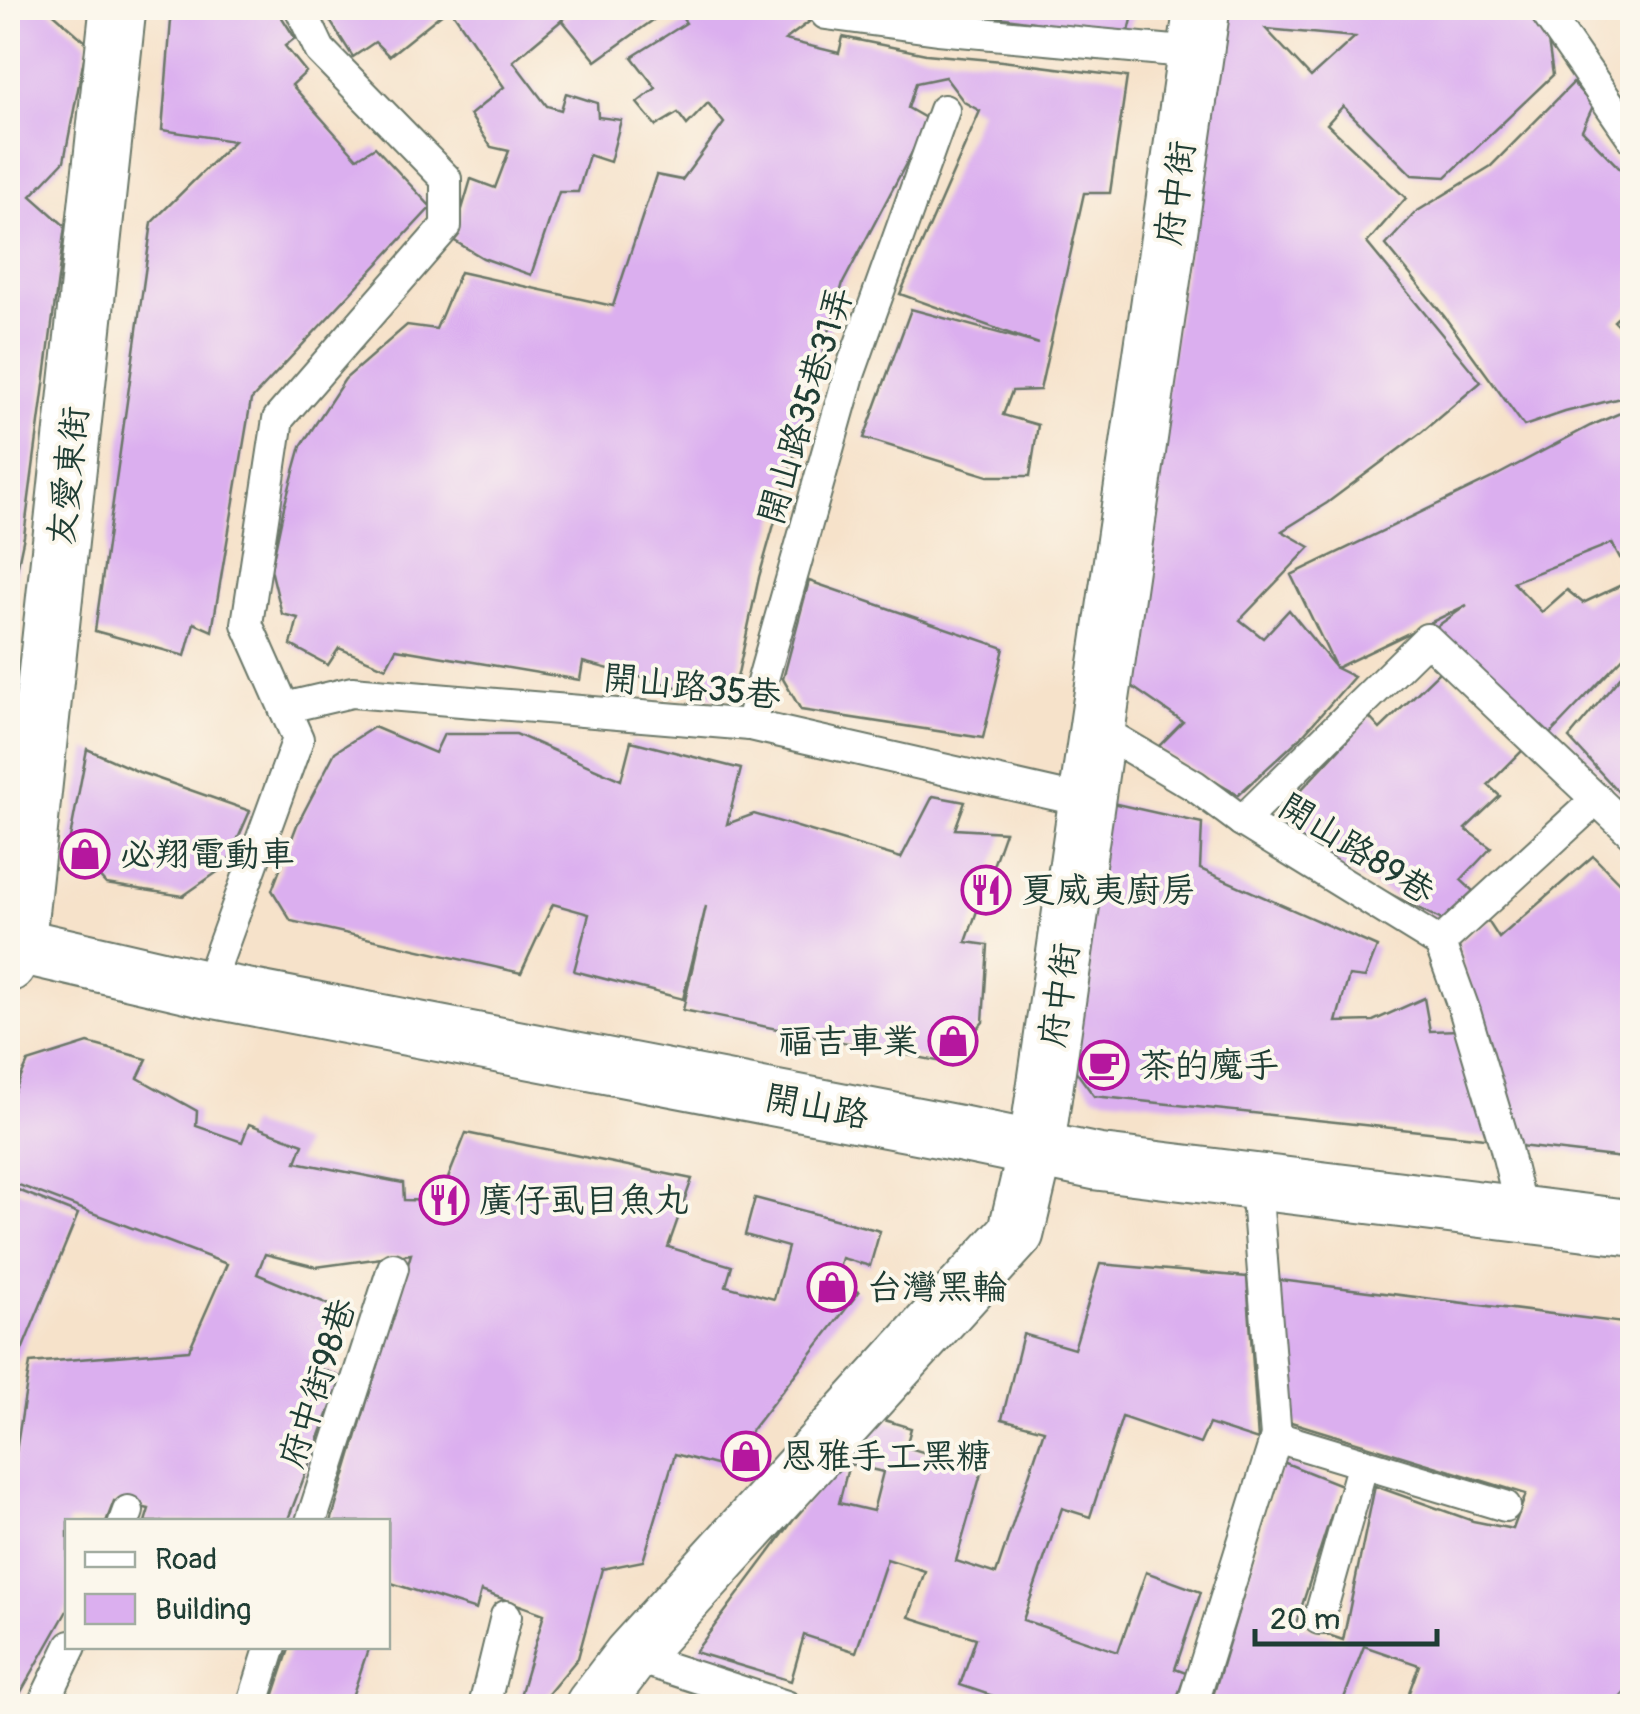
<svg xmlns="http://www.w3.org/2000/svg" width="1640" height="1714" font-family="Pangolin,'LXGW WenKai TC',sans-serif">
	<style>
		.building { fill: #dbafef; fill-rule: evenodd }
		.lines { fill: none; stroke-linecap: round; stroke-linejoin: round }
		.lane-casing { stroke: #6a7768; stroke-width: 34 }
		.street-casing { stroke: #6a7768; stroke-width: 59 }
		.lane { stroke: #fff; stroke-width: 30 }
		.street { stroke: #fff; stroke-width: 55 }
		.labels { text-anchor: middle; stroke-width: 8; stroke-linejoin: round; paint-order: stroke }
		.street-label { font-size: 35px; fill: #1f3d34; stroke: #fbf7ec }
		.poi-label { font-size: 35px; fill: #1f3d34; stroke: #fbf7ec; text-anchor: start }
	</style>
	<rect width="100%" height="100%" fill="#fbf7ec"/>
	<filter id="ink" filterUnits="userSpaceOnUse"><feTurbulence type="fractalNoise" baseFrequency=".01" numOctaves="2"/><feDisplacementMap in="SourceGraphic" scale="20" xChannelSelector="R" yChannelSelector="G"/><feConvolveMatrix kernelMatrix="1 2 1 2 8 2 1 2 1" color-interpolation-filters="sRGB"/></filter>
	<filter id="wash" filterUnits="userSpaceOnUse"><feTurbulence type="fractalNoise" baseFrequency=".0048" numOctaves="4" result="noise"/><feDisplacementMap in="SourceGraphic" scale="40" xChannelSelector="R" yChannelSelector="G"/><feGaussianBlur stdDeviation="2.25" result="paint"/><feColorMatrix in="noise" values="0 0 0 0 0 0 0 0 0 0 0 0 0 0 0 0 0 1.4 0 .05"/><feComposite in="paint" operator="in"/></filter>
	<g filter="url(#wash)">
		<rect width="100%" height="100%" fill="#f6e2ca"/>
		<g id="blocks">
			<g class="building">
				<polygon points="8,8 47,8 87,43 64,161 31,196 65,226 24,536 15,579 10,628 8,628 8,88 12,84 8,79"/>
				<polygon points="172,8 276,8 295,38 285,46 306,72 292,85 357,158 375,147 431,207 251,400 212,631 194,623 185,656 95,631 152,222 234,141 162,130"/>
				<polygon points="322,8 449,8 389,56 375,42 353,57"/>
				<polygon points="450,8 565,8 562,20 513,61 547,106 561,110 566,93 597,103 598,117 621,120 610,162 589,155 578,192 559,192 531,275 483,258 453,240 471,179 495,188 509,151 491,147 470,115 504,87"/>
				<polygon points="579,8 670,8 596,61 562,20"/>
				<polygon points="675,8 797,8 809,22 785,40 839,53 843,37 926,54 1002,61 1127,77 1110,193 1084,193 1040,390 1012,391 1003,415 1038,425 1030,476 988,476 864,438 911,309 1039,344 900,294 980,111 964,102 945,77 916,83 908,108 929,120 843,283 759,577 734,692 718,698 583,662 580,680 396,649 386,668 339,648 328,665 291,645 298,618 282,614 271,569 284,507 301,446 345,379 407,325 436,329 460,272 613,306 656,175 682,180 724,123 708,103 687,125 678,113 656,126 637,103 656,88 632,57 686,23"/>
				<polygon points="962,8 1135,8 1128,35 962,12"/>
				<path d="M1225,8H1525L1548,41L1553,75L1446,177L1412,175L1343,106L1327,124L1406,198L1367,243L1481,382L1422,432L1327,503L1282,531L1310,547L1240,620L1263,638L1289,610L1336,668L1291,575L1492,478L1590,426L1632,408V552L1620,558L1612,543L1513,582L1542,612L1567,590L1583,603L1632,580V648L1547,737L1432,630L1467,605L1336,668L1354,677L1300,738L1238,795L1157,748L1183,722L1121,679ZM1266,29L1355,37L1311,77Z"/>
				<polygon points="1573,83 1593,106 1582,130 1632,181 1632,304 1614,321 1632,339 1632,395 1565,412 1524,426 1444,316 1386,245 1416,212 1491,166"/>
				<polygon points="809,581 1004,648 983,738 801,710 783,679"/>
				<polygon points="1632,663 1632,807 1569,738"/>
				<polygon points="1440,671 1524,749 1488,785 1500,796 1465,829 1491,848 1461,880 1473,891 1442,920 1319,858 1273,820 1369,717 1380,729"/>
				<polygon points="374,727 435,753 444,734 516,734 621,780 631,741 741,769 727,824 754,814 901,858 933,796 965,802 955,829 1005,832 966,942 988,945 983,1022 947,1063 683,1010 706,906 683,999 574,971 589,914 553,904 521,973 291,921 272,890 297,825 335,752"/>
				<polygon points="87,749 139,772 250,811 226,866 183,896 106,884 69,843"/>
				<polygon points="1103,801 1202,823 1200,869 1377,947 1365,978 1349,976 1336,1022 1373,1021 1424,998 1430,1031 1460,1030 1494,1139 1094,1096 1064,1055"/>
				<polygon points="1593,856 1632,896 1632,1159 1511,1145 1458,943 1488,921 1499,938"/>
				<polygon points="88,1043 147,1059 138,1078 197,1111 196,1126 242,1142 249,1124 303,1144 296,1162 403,1183 404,1200 439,1201 466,1133 692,1179 668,1247 732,1266 726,1286 774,1299 788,1247 745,1235 755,1198 880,1231 870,1266 842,1258 834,1285 859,1292 723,1467 675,1454 643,1561 602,1569 578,1658 538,1706 517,1706 544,1614 481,1591 476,1610 388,1582 388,1522 331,1522 411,1254 316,1267 265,1254 257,1274 335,1307 319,1368 342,1378 287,1522 145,1522 149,1509 114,1501 106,1522 68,1522 68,1609 13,1706 8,1706 8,1502 30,1363 189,1350 227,1264 8,1181 8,1105 28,1062"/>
				<polygon points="8,1186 78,1214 15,1367 8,1364"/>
				<path d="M1100,1264L1247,1277L1258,1440L1209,1424L1200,1444L1122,1417L1090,1517L1062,1508L1023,1620L1118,1652L1146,1572L1201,1592L1175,1669L1186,1673L1174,1706H989L993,1696L960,1685L976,1638L909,1617L925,1571L887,1559L856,1652L804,1635L791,1681L695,1652L871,1416L911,1428L906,1447L982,1470L956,1561L996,1574L1044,1430L1002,1419L1023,1334L1074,1349ZM849,1464L883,1472L873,1511L839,1503Z"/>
				<polygon points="1272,1279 1632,1324 1632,1684 1613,1706 1404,1706 1419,1665 1364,1646 1341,1706 1210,1706 1283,1462 1341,1485 1296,1624 1343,1640 1375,1486 1473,1521 1513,1529 1526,1494 1288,1421"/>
				<polygon points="290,1646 369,1646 349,1706 270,1706"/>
			</g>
		</g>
	</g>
	<g filter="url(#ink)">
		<use href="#blocks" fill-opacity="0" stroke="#6a7768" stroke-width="2.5"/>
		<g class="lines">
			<g class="lane-casing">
				<g id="lane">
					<polyline points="821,8 826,14 938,29 1195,53"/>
					<polyline points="1543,8 1632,137"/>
					<polyline points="284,708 352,692 750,725 1087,802"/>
					<polyline points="750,725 849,375 944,110"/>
					<polyline points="1097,728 1195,786 1242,821 1440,943 1465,1012 1505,1145 1522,1214"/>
					<polyline points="1242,821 1427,639 1632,833"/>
					<polyline points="1440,943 1597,799"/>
					<polyline points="207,989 298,739 247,624 278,419 446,226 446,179 320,50 300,8"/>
					<polyline points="1256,1184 1276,1437 1505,1506"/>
					<polyline points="124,1522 128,1511"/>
					<polyline points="311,1522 393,1268"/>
					<polyline points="1319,1619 1363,1463"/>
					<polyline points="631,1656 786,1706"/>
					<polyline points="42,1706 71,1646"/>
					<polyline points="252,1706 271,1646"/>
					<polyline points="484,1706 506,1616"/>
					<polyline points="1192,1706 1276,1437"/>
				</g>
			</g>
			<g class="street-casing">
				<g id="street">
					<polyline points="8,943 207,989 962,1134 1097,1162 1632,1228"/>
					<polyline points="8,964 17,945 118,8"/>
					<polyline points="593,1706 631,1656 1016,1233 1036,1149 1202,8"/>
				</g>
			</g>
			<use href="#lane" class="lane"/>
			<use href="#street" class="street"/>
		</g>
	</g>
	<defs>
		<g id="shop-ring" transform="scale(2.5)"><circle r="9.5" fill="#fbf7ec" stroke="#b5179e" stroke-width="1.5"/><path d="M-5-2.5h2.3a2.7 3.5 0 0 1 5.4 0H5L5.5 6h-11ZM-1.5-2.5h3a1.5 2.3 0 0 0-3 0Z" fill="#b5179e"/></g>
		<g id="restaurant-ring" transform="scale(2.5)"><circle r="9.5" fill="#fbf7ec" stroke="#b5179e" stroke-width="1.5"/><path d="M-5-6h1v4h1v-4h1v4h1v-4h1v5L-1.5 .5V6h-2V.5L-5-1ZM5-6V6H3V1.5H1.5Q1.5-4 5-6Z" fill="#b5179e"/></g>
		<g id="cafe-ring" transform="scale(2.5)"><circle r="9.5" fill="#fbf7ec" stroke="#b5179e" stroke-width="1.5"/><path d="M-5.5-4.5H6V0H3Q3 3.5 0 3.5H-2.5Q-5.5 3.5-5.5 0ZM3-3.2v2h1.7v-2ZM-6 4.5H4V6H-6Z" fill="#b5179e"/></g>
	</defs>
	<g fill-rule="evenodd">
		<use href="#shop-ring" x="85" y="854"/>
		<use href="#restaurant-ring" x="986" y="890"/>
		<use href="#shop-ring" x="953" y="1041"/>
		<use href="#cafe-ring" x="1104" y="1065"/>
		<use href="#restaurant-ring" x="444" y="1200"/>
		<use href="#shop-ring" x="832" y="1287"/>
		<use href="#shop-ring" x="746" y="1456"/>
	</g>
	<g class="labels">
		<g class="street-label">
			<text transform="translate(1175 193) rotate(-82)" y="12">府中街</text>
			<text transform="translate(805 405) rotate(-73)" y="12">開山路35巷31弄</text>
			<text transform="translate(68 476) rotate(-84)" y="12">友愛東街</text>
			<text transform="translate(692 686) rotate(6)" y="12">開山路35巷</text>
			<text transform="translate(1357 848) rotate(32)" y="12">開山路89巷</text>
			<text transform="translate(1059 995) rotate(-82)" y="12">府中街</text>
			<text transform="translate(817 1106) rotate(11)" y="12">開山路</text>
			<text transform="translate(317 1383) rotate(-72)" y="12">府中街98巷</text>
		</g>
		<g class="poi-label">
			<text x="120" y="866">必翔電動車</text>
			<text x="1021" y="902">夏威夷廚房</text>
			<text x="918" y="1053" text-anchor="end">福吉車業</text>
			<text x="1139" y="1077">茶的魔手</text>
			<text x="479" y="1212">廣仔虱目魚丸</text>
			<text x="867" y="1299">台灣黑輪</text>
			<text x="781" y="1468">恩雅手工黑糖</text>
		</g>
	</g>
	<rect width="1640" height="1714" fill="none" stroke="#fbf7ec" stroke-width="40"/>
	<rect x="65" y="1519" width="325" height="130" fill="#fbf7ec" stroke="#a3ada2" stroke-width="2.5"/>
	<rect x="85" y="1552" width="50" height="15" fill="#ffffff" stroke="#a3ada2" stroke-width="2.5"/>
	<text x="155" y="1569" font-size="30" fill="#1f3d34">Road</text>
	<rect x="85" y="1594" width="50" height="30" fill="#dbafef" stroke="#a3ada2" stroke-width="2.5"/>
	<text x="155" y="1619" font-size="30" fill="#1f3d34">Building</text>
	<path d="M1255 1629v15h182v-15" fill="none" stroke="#1f3d34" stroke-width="5"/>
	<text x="1270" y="1629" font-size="30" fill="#1f3d34" stroke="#fbf7ec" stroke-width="8" paint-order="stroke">20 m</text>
</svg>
